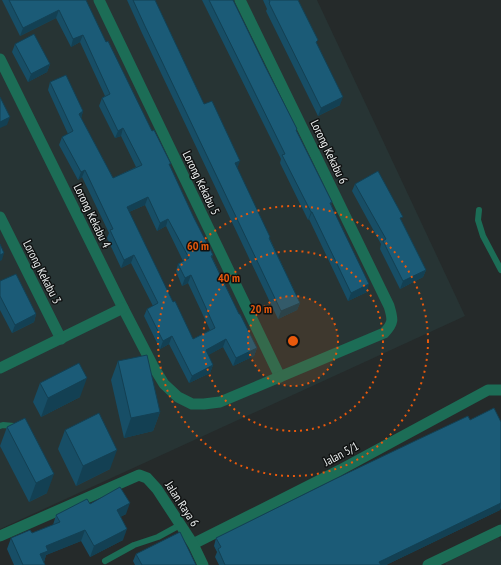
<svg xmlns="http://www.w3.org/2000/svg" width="501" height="565" font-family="'PT Sans Narrow',sans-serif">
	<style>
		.built { fill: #273434 }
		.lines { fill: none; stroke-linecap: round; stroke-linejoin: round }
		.service { stroke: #1c6d56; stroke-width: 6 }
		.minor { stroke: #1c6d56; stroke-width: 11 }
		.tertiary { stroke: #1c6d56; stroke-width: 11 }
		.wall { fill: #174e66; fill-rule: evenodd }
		.shaded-wall { fill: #134053 }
		.building { fill: #1b5b77; stroke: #134053; fill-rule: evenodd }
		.ring { fill: none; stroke: #e8590c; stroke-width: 2; stroke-dasharray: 2 4 }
		.labels { text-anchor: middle; stroke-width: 3; stroke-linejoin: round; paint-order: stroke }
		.street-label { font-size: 12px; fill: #ebefef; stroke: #101212 }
		.centre { fill: #e8590c; stroke: #101212; stroke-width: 2 }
		.ring-label { font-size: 12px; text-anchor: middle; font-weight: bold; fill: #e8590c; stroke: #101212; stroke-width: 3; stroke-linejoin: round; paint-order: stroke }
	</style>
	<rect width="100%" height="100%" fill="#252a2a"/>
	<g class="built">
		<polygon points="0,0 317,0 465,316 0,529"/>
		<polygon points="499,537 501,542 501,565 446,565 445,563"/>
	</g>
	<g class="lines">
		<g class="service">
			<polyline points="479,210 478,220 483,236 501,270"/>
			<polyline points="0,426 3,425 14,426 16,427"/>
			<polyline points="105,561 134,545 158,537 180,525"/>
		</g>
		<g class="minor">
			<polyline points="99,0 280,377"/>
			<path d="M0,59L123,308L153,366L164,384L178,397L192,404H204L220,402L384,333C394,323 393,319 389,306L240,0"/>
			<polyline points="0,217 61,339"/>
			<polyline points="0,368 123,308"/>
			<polyline points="193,544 340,470 488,390 501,390"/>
			<polyline points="428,565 501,530"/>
		</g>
		<polyline class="tertiary" points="0,536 139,475 147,478 157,489 193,544 203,565"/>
	</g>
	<g class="wall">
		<path d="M2,0H74L106,42L170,166L194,218L213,255L212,257L239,314L257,348L254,356L233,366L223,347L208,355L213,365L210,373L189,383L169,344L160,349L144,316L147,309L153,306L131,263L121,268L107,238L109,233L82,177L78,180L59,145L62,137L68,134L48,90L50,82L83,111L81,118L113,178L136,167L121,136L115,138L99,106L102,98L105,96L80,42L71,47L56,18L20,36ZM145,205L157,231L166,226L183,261L178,264L176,271L182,286L188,283L210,330L193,339L173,302L129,212Z"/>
		<polygon points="127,0 155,0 204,104 237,169 270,237 270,239 300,303 297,310 278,319 141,31"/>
		<polygon points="202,0 233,0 265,66 297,129 296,130 332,202 331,204 367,292 348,301 309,219 308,220 280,163 281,159"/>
		<polygon points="263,0 298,0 317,44 340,105 318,116 266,11 267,9"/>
		<polygon points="15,44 50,64 47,72 28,82 12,52"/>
		<polygon points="355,184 401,220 426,270 423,277 400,289 380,249 381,244 352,191"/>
		<polygon points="0,281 36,314 34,322 12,333 0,310"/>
		<polygon points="118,361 160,412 153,431 124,438 111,380"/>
		<polygon points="40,383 80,397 41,417 33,402"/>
		<polygon points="470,420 501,422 501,508 500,510 386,565 219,565 215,557 217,552 214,546 216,538"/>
		<polygon points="7,427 47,493 29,502 0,446"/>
		<polygon points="65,430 110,469 76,486 58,449"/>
		<polygon points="90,504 126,514 120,517 123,540 90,557 81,541 46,555 44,562 45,565 14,565 7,549 11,538 32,533 53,525 56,515"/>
		<polygon points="136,554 196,565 135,565 133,561"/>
	</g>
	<g class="shaded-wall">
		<polygon points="59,10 56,18 20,36 23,28"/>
		<polygon points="83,35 80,42 71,47 73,39"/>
		<polygon points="50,64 47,72 28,82 31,74"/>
		<polygon points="343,97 340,105 318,116 321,108"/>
		<polygon points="83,111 81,119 79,114"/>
		<polygon points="10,117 7,125 0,128 0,122"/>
		<polygon points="123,128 121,136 115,138 118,131"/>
		<polygon points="240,161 237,169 235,163"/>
		<polygon points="85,170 82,177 78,180 81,172"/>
		<polygon points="148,197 145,205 124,214 127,207"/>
		<polygon points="311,212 312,212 309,219 308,220"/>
		<polygon points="168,219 166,226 157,231 160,223"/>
		<polygon points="4,253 2,260 0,261 0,255"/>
		<polygon points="134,255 131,263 121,268 124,260"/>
		<polygon points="426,270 423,277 400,289 403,281"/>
		<polygon points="191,275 188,283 182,286 185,278"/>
		<polygon points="369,284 367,292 348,301 351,293"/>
		<polygon points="300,303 297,310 278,319 281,311"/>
		<polygon points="36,314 34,322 12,333 15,325"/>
		<polygon points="172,336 169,344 160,349 163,341"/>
		<polygon points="226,339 223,347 203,358 206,350"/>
		<polygon points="257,348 254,356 233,366 236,358"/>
		<polygon points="213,365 210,373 189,383 192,376"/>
		<polygon points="87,378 80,397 41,417 48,398"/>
		<polygon points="160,412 153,431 124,438 131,418"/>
		<polygon points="117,450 110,469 76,486 83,466"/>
		<polygon points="54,474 47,493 29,502 36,483"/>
		<polygon points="130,503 126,514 113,521 117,510"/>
		<polygon points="501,503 500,510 386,565 378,565 379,562"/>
		<polygon points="127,529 123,540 90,557 94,546"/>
		<polygon points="85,530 81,541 46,555 44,562 40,554 46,546"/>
	</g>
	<g class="building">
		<path d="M9,0H86L106,42L108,41L152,131L154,130L171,164H169L194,218L213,255L211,256L239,314H240L257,348L236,358L226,339L206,350L213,365L192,376L172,336L163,341L147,309L158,303L134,255L124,260L110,230L113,229L85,170L81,172L62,137L73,131L50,82L66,75L83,111L79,114L113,178L142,165L123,128L118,131L102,98L110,94L83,35L73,39L59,10L23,28ZM148,197L160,223L168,219L189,258L178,264L185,278L191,275L215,328L193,339L175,301L173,302L127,207Z"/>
		<polygon points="133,0 155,0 204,104 212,101 240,161 235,163 270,237 269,238 300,303 281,311 144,24"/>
		<polygon points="209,0 233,0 265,66 297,129 296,130 332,202 330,203 369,284 351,293 312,212 311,212 282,155 285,154"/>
		<polygon points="269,0 298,0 318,40 316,42 343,97 321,108 269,3 270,2"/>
		<polygon points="34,34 50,64 31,74 15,44"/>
		<polygon points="0,97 10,117 0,122"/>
		<polygon points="378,171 403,217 400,218 426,270 403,281 383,241 386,239 355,184"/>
		<polygon points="0,244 4,253 0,255"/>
		<polygon points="16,274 36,314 15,325 0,296 0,281"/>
		<polygon points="147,355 160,412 131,418 118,361"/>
		<polygon points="79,363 87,378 48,398 40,383"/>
		<polygon points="494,408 501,422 501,503 379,562 381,565 225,565 218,549 221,547 216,538 335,479 419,439 468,416 470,420"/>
		<polygon points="99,413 117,450 83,466 65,430"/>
		<polygon points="25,418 54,474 36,483 7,427"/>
		<polygon points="120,487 130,503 117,510 127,529 94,546 85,530 46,546 48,551 40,554 45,565 23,565 11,538 30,530 32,533 60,522 56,515 87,499 90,504"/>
		<polygon points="180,532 196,565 142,565 136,554"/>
	</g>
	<circle cx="293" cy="341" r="45" fill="#e8590c" fill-opacity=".12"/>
	<g class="ring">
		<circle cx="293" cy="341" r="45"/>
		<circle cx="293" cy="341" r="90"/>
		<circle cx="293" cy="341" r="135"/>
	</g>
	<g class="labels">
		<g class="street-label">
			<text transform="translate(329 152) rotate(64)" y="4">Lorong Kekabu 6</text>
			<text transform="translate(201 183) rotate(64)" y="4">Lorong Kekabu 5</text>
			<text transform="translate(92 216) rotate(64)" y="4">Lorong Kekabu 4</text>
			<text transform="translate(42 272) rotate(63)" y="4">Lorong Kekabu 3</text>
			<text transform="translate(341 454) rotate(-28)" y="4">Jalan 5/1</text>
			<text transform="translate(182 504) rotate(57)" y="4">Jalan Raya 6</text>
		</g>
	</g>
	<circle cx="293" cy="341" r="6" class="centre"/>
	<g class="ring-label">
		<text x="198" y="250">60 m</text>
		<text x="229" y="282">40 m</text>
		<text x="261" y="313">20 m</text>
	</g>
</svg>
